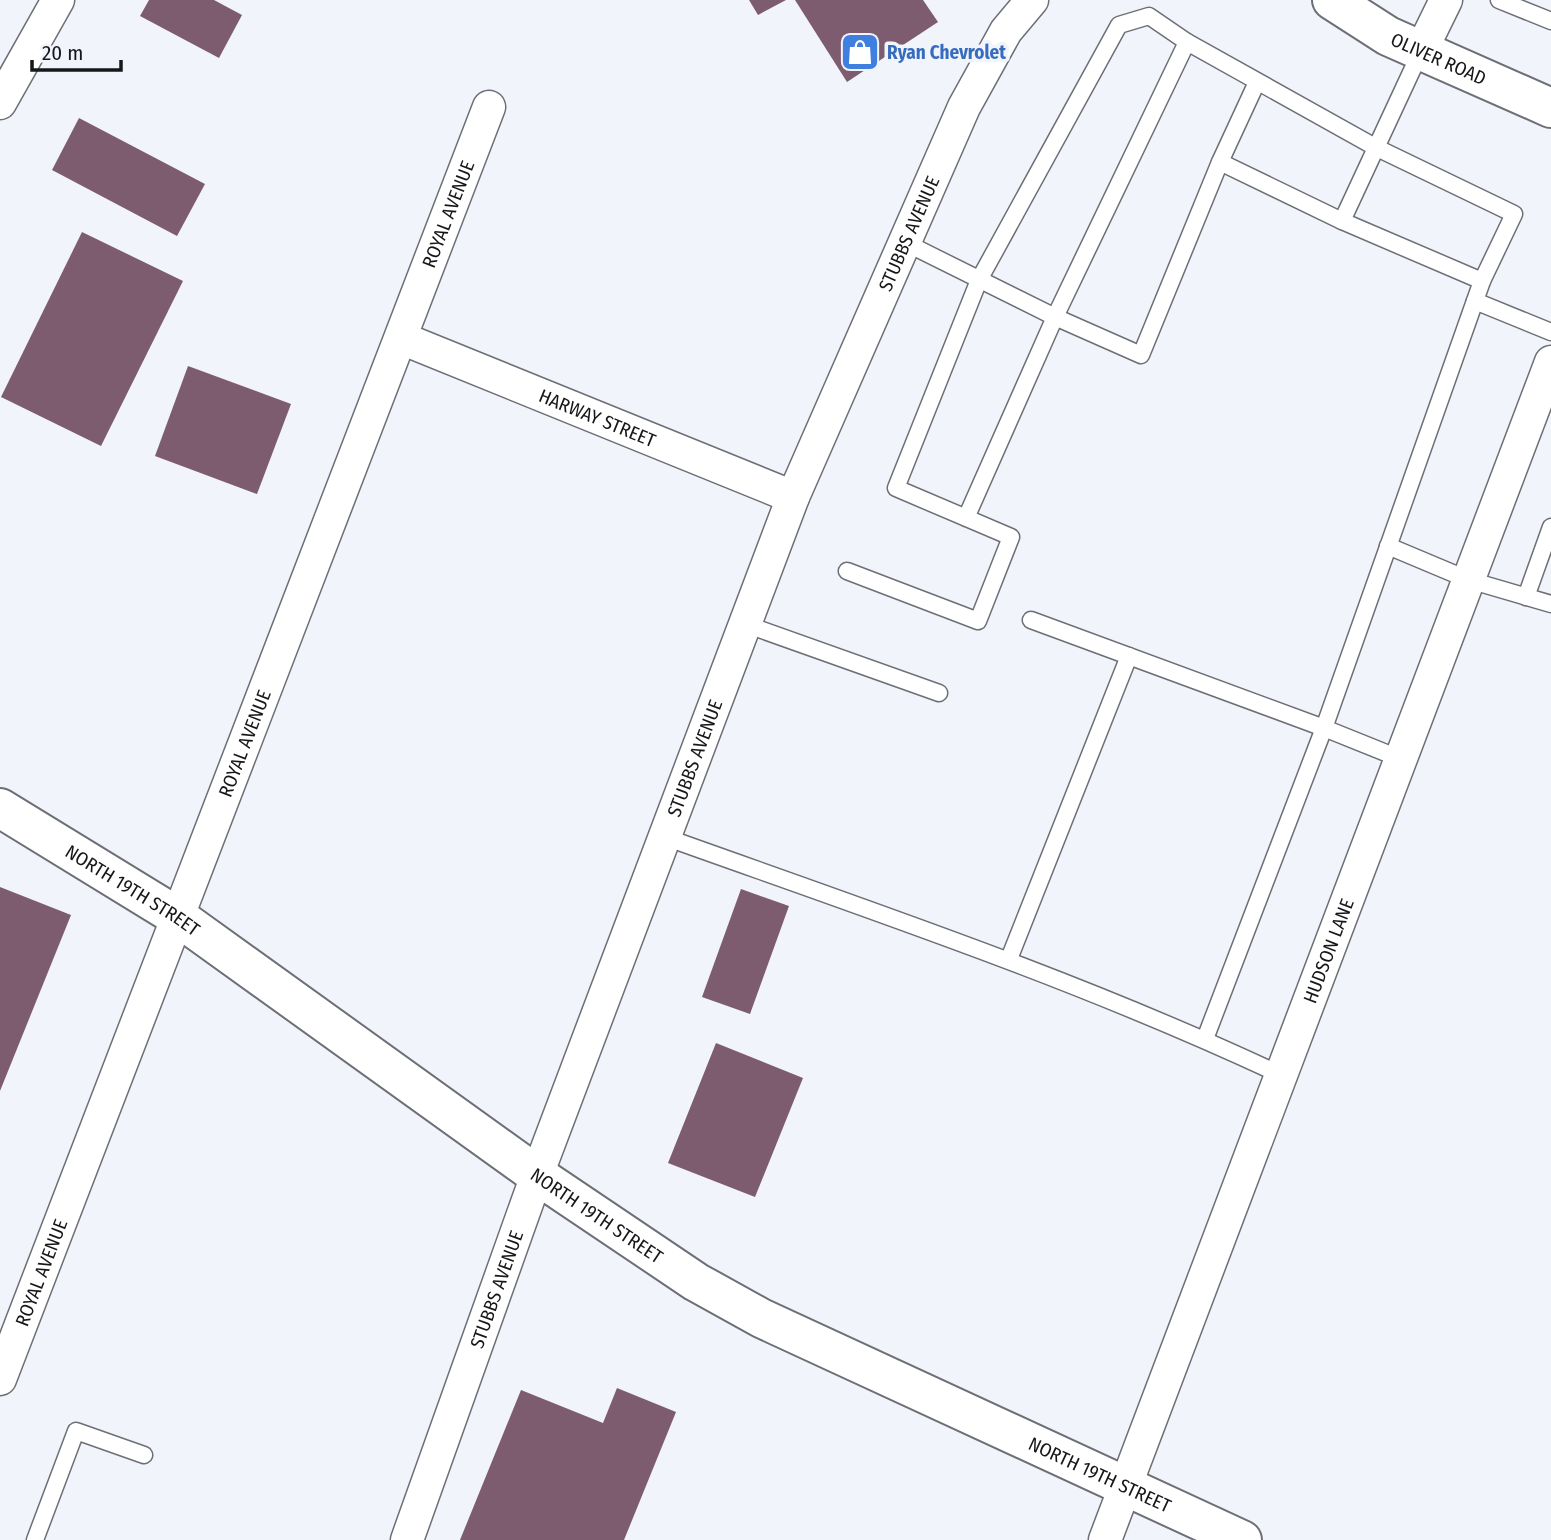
<svg xmlns="http://www.w3.org/2000/svg" width="1551" height="1540" font-family="'Fira Sans Condensed',sans-serif">
	<style>
		.building { fill: #7e5c6f }
		.lines { fill: none; stroke-linecap: round; stroke-linejoin: round }
		.lane-casing { stroke: #6c6f75; stroke-width: 19 }
		.street-casing { stroke: #6c6f75; stroke-width: 35 }
		.secondary-casing { stroke: #6c6f75; stroke-width: 42 }
		.lane { stroke: #fff; stroke-width: 16 }
		.street { stroke: #fff; stroke-width: 32 }
		.secondary { stroke: #fff; stroke-width: 38 }
		.labels { text-anchor: middle; stroke-width: 7; stroke-linejoin: round; paint-order: stroke }
		.shop-label { font-size: 19px; font-weight: bold; fill: #366cbe; stroke: #f1f4fb; text-anchor: start }
		.street-label { font-size: 19px; fill: #161719; stroke: #f1f4fb }
	</style>
	<rect width="100%" height="100%" fill="#f1f4fb"/>
	<g class="building">
		<polygon points="149,0 214,0 242,15 219,58 140,16"/>
		<polygon points="749,0 786,0 758,15"/>
		<polygon points="795,0 923,0 938,22 847,82"/>
		<polygon points="79,118 205,184 177,236 52,170"/>
		<polygon points="82,232 183,281 101,446 1,397"/>
		<polygon points="188,366 291,404 257,494 155,456"/>
		<polygon points="0,887 71,915 0,1091"/>
		<polygon points="741,889 789,906 750,1014 702,997"/>
		<polygon points="716,1043 803,1078 755,1197 668,1163"/>
		<polygon points="617,1388 676,1412 624,1540 460,1540 521,1390 603,1423"/>
	</g>
	<g class="lines">
		<g class="lane-casing">
			<g id="lane">
				<polyline points="1499,0 1551,21"/>
				<polyline points="1187,42 1375,147 1514,214 1482,281"/>
				<polyline points="1220,162 1257,82"/>
				<polyline points="904,242 1055,317 1141,355 1220,162 1342,221"/>
				<polyline points="1475,301 1551,332"/>
				<polyline points="1388,546 1469,580 1551,604"/>
				<polyline points="847,571 978,621 1011,537 896,488 979,280 1119,25 1149,16 1187,42 1055,317 966,518"/>
				<polyline points="1526,597 1551,527"/>
				<polyline points="1031,620 1324,728 1205,1039"/>
				<polyline points="745,624 939,693"/>
				<polyline points="1401,759 1324,728 1482,281 1342,221 1421,51"/>
				<path d="M665,837C872,911 1081,981 1281,1075"/>
				<polyline points="1009,959 1129,656"/>
				<polyline points="35,1540 76,1431 144,1455"/>
			</g>
		</g>
		<g class="street-casing">
			<g id="street">
				<polyline points="1421,51 1446,0"/>
				<polyline points="0,103 58,0"/>
				<path id="s1" d="M401,338L793,497"/>
				<path id="s2" d="M0,1379L489,107"/>
				<path id="s3" d="M407,1540L537,1175L793,497L964,107L1006,31L1032,0"/>
				<path id="s4" d="M1105,1540L1551,362"/>
			</g>
		</g>
		<g class="secondary-casing">
			<g id="secondary">
				<path id="s5" d="M1332,0L1388,36L1551,108"/>
				<path id="s6" d="M0,808L178,917L537,1175L696,1282L761,1318L1242,1540"/>
			</g>
		</g>
		<use href="#lane" class="lane"/>
		<use href="#street" class="street"/>
		<use href="#secondary" class="secondary"/>
	</g>
	<defs>
		<g id="shop-square" transform="scale(2.0125)"><rect x="-9" y="-9" width="18" height="18" rx="4" fill="#3f7fe0" stroke="#f1f4fb"/><path d="M-5-2.5h2.3a2.7 3.5 0 0 1 5.4 0H5L5.5 6h-11ZM-1.5-2.5h3a1.5 2.3 0 0 0-3 0Z" fill="#fff"/></g>
	</defs>
	<g fill-rule="evenodd">
		<use href="#shop-square" x="860" y="52"/>
	</g>
	<g class="labels">
		<g class="shop-label">
			<text x="887" y="59">Ryan Chevrolet</text>
		</g>
		<g class="street-label">
			<text dy="7" stroke="none"><textPath href="#s5" startOffset="122">OLIVER ROAD</textPath></text>
			<text dy="7" stroke="none"><textPath href="#s2" startOffset="1248">ROYAL AVENUE</textPath></text>
			<text dy="7" stroke="none"><textPath href="#s3" startOffset="1400">STUBBS AVENUE</textPath></text>
			<text dy="7" stroke="none"><textPath href="#s1" startOffset="212">HARWAY STREET</textPath></text>
			<text dy="7" stroke="none"><textPath href="#s2" startOffset="681">ROYAL AVENUE</textPath></text>
			<text dy="7" stroke="none"><textPath href="#s3" startOffset="833">STUBBS AVENUE</textPath></text>
			<text dy="7" stroke="none"><textPath href="#s6" startOffset="156">NORTH 19TH STREET</textPath></text>
			<text dy="7" stroke="none"><textPath href="#s4" startOffset="630">HUDSON LANE</textPath></text>
			<text dy="7" stroke="none"><textPath href="#s6" startOffset="723">NORTH 19TH STREET</textPath></text>
			<text dy="7" stroke="none"><textPath href="#s2" startOffset="114">ROYAL AVENUE</textPath></text>
			<text dy="7" stroke="none"><textPath href="#s3" startOffset="266">STUBBS AVENUE</textPath></text>
			<text dy="7" stroke="none"><textPath href="#s6" startOffset="1290">NORTH 19TH STREET</textPath></text>
		</g>
	</g>
	<path d="M32 60v10h89v-10" fill="none" stroke="#161719" stroke-width="3.5"/>
	<text x="42" y="60" font-size="21" fill="#161719" stroke="#f1f4fb" stroke-width="5" paint-order="stroke">20 m</text>
</svg>
